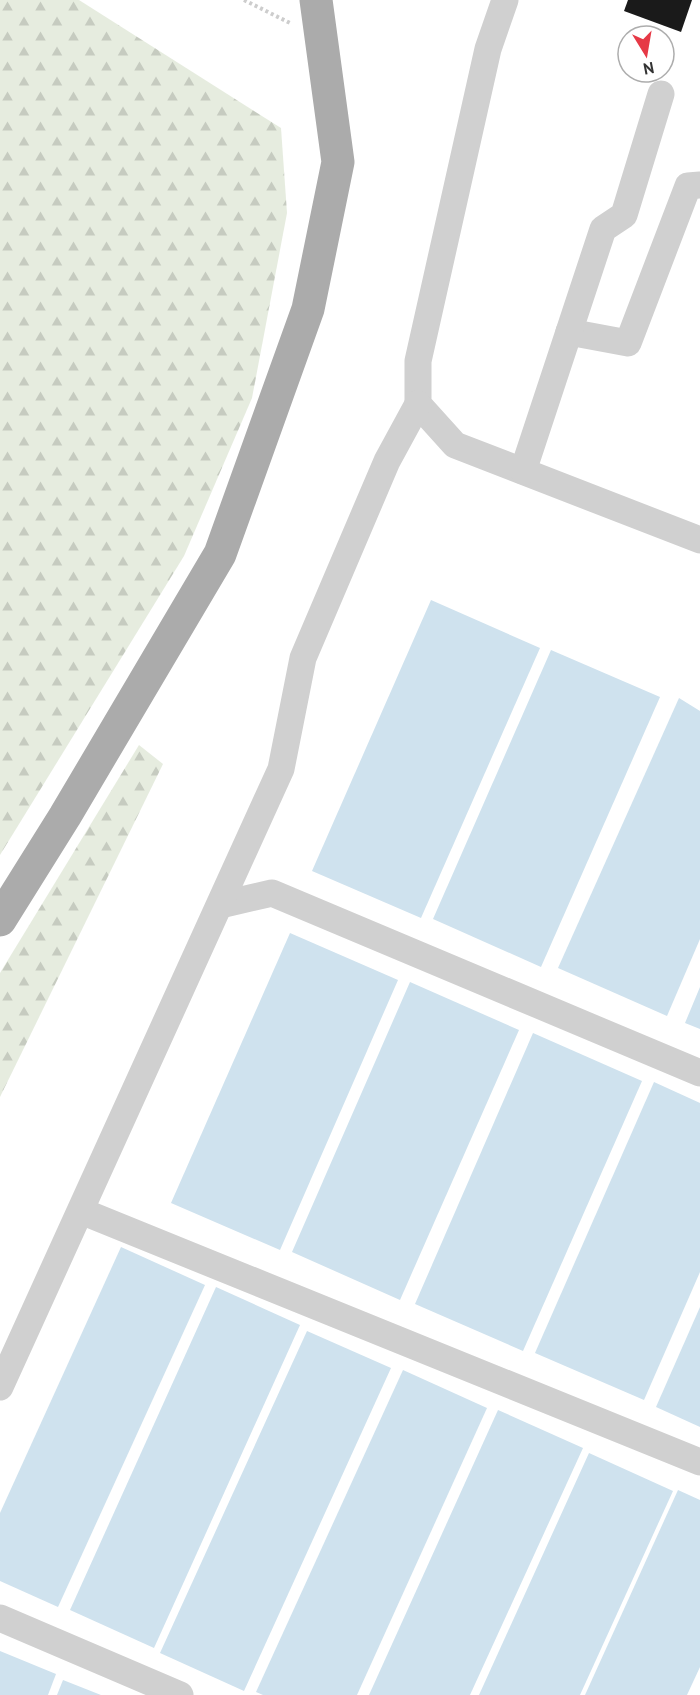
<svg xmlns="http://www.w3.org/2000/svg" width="700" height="1695" font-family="'PT Sans',sans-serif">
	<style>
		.forest { fill: url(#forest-firs) }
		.water { fill: #cfe2ee }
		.building { fill: #1a1a1a }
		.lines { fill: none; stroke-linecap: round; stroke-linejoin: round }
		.path { stroke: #cdcdcd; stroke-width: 4; stroke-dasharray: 3 3; stroke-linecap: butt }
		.minor { stroke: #d0d0d0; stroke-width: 27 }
		.major { stroke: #ababab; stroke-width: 33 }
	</style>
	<defs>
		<pattern id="forest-firs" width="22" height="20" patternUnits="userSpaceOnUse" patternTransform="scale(1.5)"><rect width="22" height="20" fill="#e6ecdf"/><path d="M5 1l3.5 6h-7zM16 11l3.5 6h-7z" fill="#c6cbc0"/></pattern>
	</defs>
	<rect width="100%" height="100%" fill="#fff"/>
	<g class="forest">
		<polygon points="0,0 79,0 281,128 287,213 252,398 184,556 0,855"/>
		<polygon points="139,745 163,764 0,1097 0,973"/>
	</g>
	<g class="water">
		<polygon points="431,600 540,648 421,918 312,871"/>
		<polygon points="551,650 660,697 541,967 433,919"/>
		<polygon points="679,698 700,711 700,939 667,1016 558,968"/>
		<polygon points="290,933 398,980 280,1250 171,1203"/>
		<polygon points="410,982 519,1030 400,1300 292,1252"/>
		<polygon points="700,987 700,1029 685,1023"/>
		<polygon points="533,1033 642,1081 523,1351 415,1304"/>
		<polygon points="654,1082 700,1103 700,1272 644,1400 535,1353"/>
		<polygon points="121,1247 205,1285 58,1607 0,1581 0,1513"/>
		<polygon points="216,1287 300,1325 154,1648 70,1610"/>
		<polygon points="700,1307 700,1427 656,1407"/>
		<polygon points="307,1331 391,1368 244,1691 160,1653"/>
		<polygon points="403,1370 487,1408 357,1695 263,1695 256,1692"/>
		<polygon points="498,1410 583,1448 470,1695 369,1695"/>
		<polygon points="589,1453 673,1491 580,1695 479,1695"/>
		<polygon points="678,1490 700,1500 700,1667 687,1695 585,1695"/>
		<polygon points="0,1651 56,1674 48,1695 0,1695"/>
		<polygon points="63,1680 101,1695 57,1695"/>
	</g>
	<polygon class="building" points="628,0 692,0 681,32 624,11"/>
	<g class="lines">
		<polyline class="path" points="244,0 290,23"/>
		<g class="minor">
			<polyline points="505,0 488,49 418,361 418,404 455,445 700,540"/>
			<polyline points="569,332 628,343 688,186 700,185"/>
			<polyline points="523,471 603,229 624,215 661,94"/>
			<polyline points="220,905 272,893 700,1073"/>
			<polyline points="81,1211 700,1462"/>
			<polyline points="0,1387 281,769 303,658 387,461 418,404"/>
			<polyline points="0,1618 180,1695"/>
		</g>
		<polyline class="major" points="0,920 65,816 220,554 308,309 338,162 316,0"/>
	</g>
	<g transform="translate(646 54) rotate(169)"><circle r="28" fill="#ffffff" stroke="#adadad" stroke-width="1.5"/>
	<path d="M0-4.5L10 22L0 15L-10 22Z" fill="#e63946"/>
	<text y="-9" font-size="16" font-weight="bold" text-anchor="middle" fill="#333333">N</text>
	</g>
</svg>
